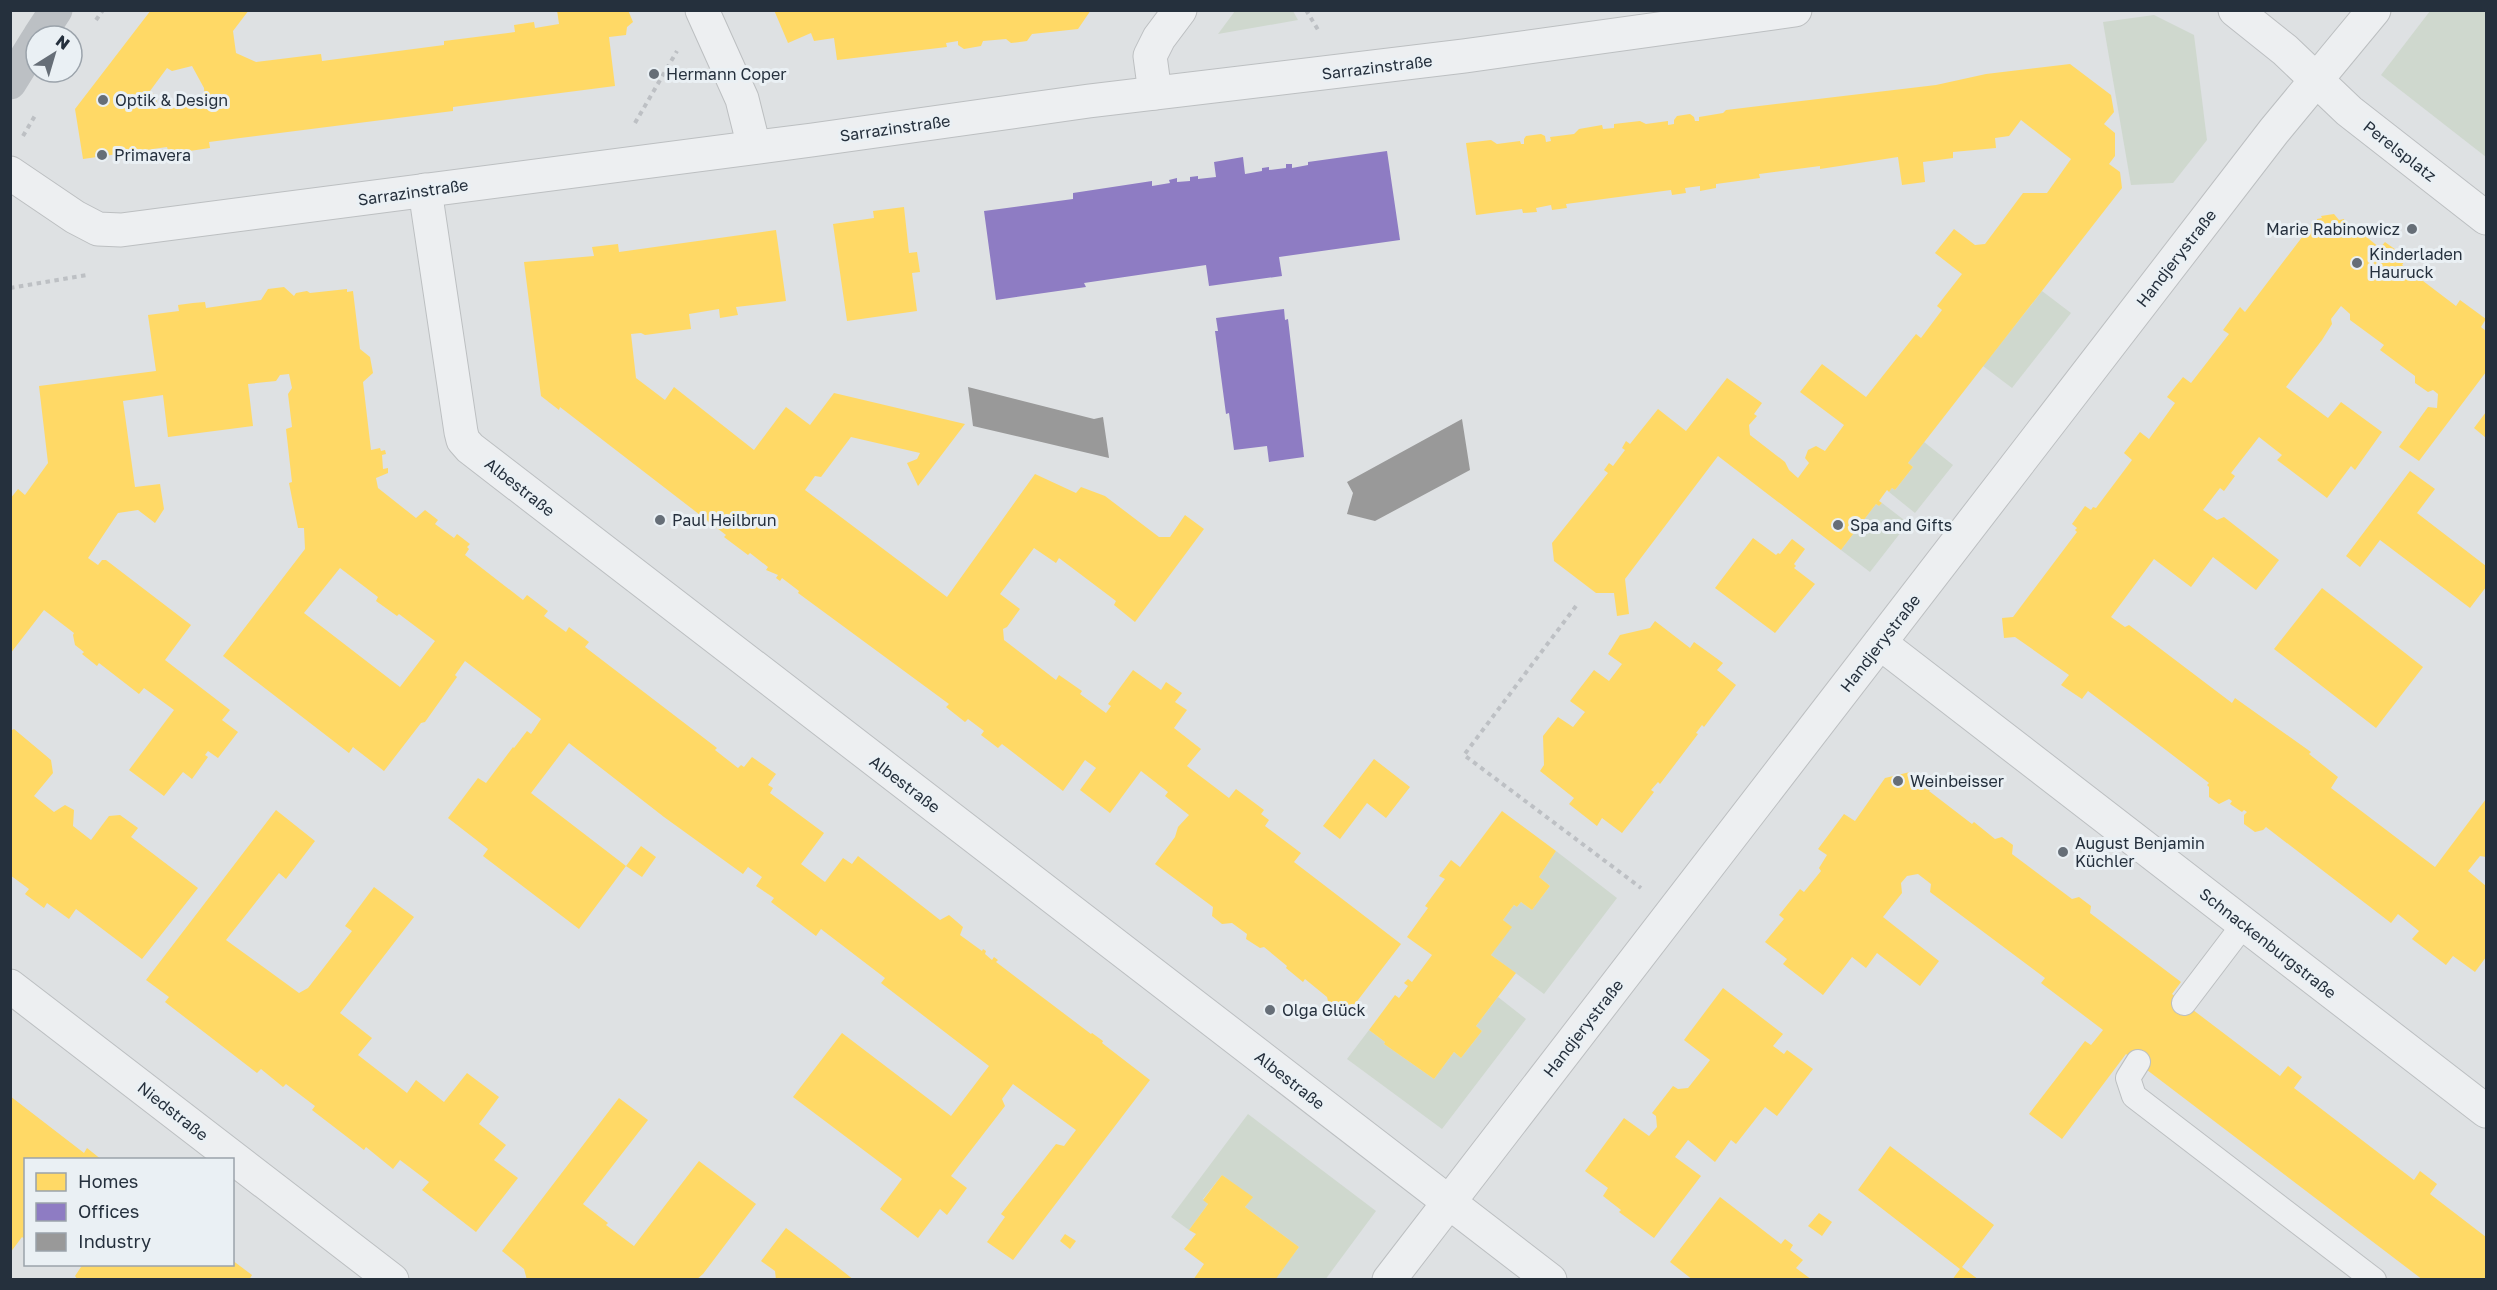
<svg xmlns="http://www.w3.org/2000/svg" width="2497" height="1290" font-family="'Golos Text',sans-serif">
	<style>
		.green { fill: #cfd8ce }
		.homes { fill: #ffd966; fill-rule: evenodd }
		.offices { fill: #8e7cc3 }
		.industry { fill: #999 }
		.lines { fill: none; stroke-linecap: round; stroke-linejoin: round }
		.service-casing { stroke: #bcbfc1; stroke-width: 26 }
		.minor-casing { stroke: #bcbfc1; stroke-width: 35 }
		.path { stroke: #bdc0c4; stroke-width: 4; stroke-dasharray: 4.5 4.5; stroke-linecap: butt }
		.service { stroke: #edeff1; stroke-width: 24 }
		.minor { stroke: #edeff1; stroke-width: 33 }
		.secondary { stroke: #bcc0c4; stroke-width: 33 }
		.poi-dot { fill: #666e77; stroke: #eaf0f4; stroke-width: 2 }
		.labels { text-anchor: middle; stroke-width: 6; stroke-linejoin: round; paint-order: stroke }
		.street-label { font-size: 16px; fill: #25303d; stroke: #eaf0f4 }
		.poi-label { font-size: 16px; fill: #25303d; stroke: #eaf0f4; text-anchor: start }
	</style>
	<rect width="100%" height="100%" fill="#dee1e3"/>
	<g class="green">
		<polygon points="1235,11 1293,11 1298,20 1218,34"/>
		<polygon points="2430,11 2486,11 2486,157 2381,75"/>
		<polygon points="2154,15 2194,35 2207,140 2173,183 2131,185 2103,22"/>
		<polygon points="2042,291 2071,313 2012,388 1983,366"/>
		<polygon points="1924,442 1953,465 1915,513 1889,492 1892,488 1895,490 1913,467 1908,463"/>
		<polygon points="1882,503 1908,523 1870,572 1841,550 1876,504 1879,506"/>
		<polygon points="1556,851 1617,898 1544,994 1491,955 1511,927 1503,920 1514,905 1517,907 1521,902 1532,910 1550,886 1539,877"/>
		<polygon points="1498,997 1526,1019 1442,1129 1347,1059 1369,1030 1385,1042 1384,1044 1434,1079 1454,1052 1461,1058 1482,1031 1476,1026"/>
		<polygon points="1248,1114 1376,1211 1325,1280 1275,1279 1299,1247 1245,1207 1252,1197 1222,1175 1203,1199 1208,1204 1189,1230 1171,1217"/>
	</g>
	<g class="homes">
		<path d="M151,10H249L233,31L236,53L256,62L321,54L322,61L444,45V41L515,32L514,25L534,22L535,28L559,24L557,10H628L633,22L627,27L626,35L609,37L615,86L453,107V111L209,142L210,148L169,154L167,147L83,159L75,109ZM192,66L204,88L205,102L158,108L156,96L150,91L167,68L172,71Z"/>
		<polygon points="774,10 1091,10 1078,29 1032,34 1027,41 1011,43 1006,39 983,41 981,46 964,49 958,45 958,41 946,43 947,47 837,60 834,38 814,41 811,33 788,43"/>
		<polygon points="2070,64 2111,95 2114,112 2104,124 2115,133 2115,156 2109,164 2120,172 2122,188 1908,463 1913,467 1895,490 1892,488 1889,492 1887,490 1879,501 1882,503 1879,506 1876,504 1841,550 1718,456 1625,579 1629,614 1617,616 1614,593 1596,593 1554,561 1552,543 1608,473 1604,470 1609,463 1613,466 1625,450 1622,448 1626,441 1630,444 1658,409 1686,431 1727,378 1762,403 1754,414 1757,416 1749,425 1750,435 1785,462 1789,470 1798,478 1809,463 1805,458 1808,450 1816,446 1825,451 1844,425 1800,392 1822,364 1866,397 1916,334 1921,338 1942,310 1937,306 1962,274 1935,253 1954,229 1975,245 1985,244 2023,193 2047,193 2071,159 2021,120 2009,136 1995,138 1996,148 1953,152 1953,158 1923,162 1925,182 1902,185 1898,157 1820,169 1820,166 1759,174 1760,178 1716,184 1716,188 1700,191 1700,186 1685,188 1686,193 1672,195 1671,190 1566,204 1567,208 1552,210 1551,205 1536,208 1537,212 1523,213 1522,209 1476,215 1466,143 1491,140 1497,144 1520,141 1521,144 1524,144 1524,139 1526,136 1541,134 1545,136 1546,142 1551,141 1550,137 1574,134 1579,129 1602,125 1603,129 1614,128 1614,124 1640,121 1646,124 1668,121 1668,125 1674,124 1674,120 1677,116 1690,114 1694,117 1695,121 1699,121 1699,117 1723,113 1726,110 1936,85 1986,74"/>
		<polygon points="904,207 909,253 917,252 920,272 912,273 917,311 847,321 833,224 874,218 873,211"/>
		<polygon points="2334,214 2339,220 2344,219 2345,226 2353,226 2380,248 2385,242 2407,258 2402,265 2456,306 2460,300 2486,319 2481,327 2486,331 2486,372 2419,461 2399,447 2428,407 2437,408 2438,394 2433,390 2428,392 2415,383 2415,376 2380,350 2384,345 2350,320 2350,314 2341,306 2331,319 2332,324 2322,340 2286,387 2328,418 2341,402 2382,432 2355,470 2351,466 2327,498 2277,460 2282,455 2259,437 2231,473 2235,476 2224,491 2220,488 2203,510 2217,520 2224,517 2279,560 2256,590 2213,557 2191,587 2154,559 2111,617 2125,627 2129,625 2232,703 2235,698 2311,752 2309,754 2338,777 2331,788 2435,867 2486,799 2486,857 2480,856 2468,871 2486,886 2486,957 2475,972 2453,956 2446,965 2412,939 2419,931 2398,914 2391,923 2266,827 2263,830 2255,832 2244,824 2244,815 2247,812 2244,810 2242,812 2230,804 2232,801 2229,799 2219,804 2209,797 2209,787 2207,785 2209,783 2149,737 2088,691 2082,699 2061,685 2069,675 2015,637 2004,638 2002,618 2013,617 2077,532 2075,530 2077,528 2072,524 2085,506 2091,510 2093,507 2096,508 2132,460 2124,453 2140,432 2149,439 2175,403 2167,397 2183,377 2191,383 2229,334 2223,330 2240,307 2245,312 2306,232 2311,232 2311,224 2317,222 2317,219 2322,218 2321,216"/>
		<polygon points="776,230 786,301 736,307 738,315 720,318 719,309 689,314 691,329 645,335 641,333 631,334 636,378 665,400 674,387 754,450 786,407 810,425 834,393 965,424 918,486 907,463 917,459 920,453 851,437 821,477 815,476 805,490 947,597 1035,474 1076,493 1081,487 1105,496 1159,537 1170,537 1185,515 1204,529 1135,622 1114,605 1116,601 1059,558 1056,563 1034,548 1000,594 1020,609 1007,627 1003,629 1004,640 1056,680 1059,675 1082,691 1080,694 1106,713 1111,706 1108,704 1133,670 1161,690 1166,682 1182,693 1175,702 1187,710 1174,728 1201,749 1187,766 1229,798 1236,789 1264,810 1261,814 1269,820 1265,826 1301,853 1294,862 1401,944 1348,1013 1344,1010 1341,1012 1328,1001 1327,997 1305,979 1303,982 1286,968 1287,966 1264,947 1260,948 1246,939 1247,934 1232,923 1222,924 1212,916 1213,907 1155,864 1175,837 1178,827 1189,815 1165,796 1168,792 1141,771 1110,813 1080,790 1096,768 1085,760 1063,791 1002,744 998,748 981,735 984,731 968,719 965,722 946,707 949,704 798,593 799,591 782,578 780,581 776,578 778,575 766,570 768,567 750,553 748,555 724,537 726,535 560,407 559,410 541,396 524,262 594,256 592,247 618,244 619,252"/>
		<path d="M284,287L294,296L296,293L307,291L310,293L347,289V292L353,291L360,349L370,357L373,373L363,382L371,450L380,448L381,451L385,450L386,454L382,455L383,469L388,468V473L376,478L378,488L416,518L425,510L438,520L435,524L454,538L457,534L470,544L467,547L469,549L465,555L523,600L527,595L548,611L544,616L566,632L569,627L589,642L585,647L717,748L715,750L738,768L741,765L744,767L752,757L776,774L768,785L773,788L770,793L824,833L801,864L825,882L843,858L852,864L858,856L940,920L949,915L963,927L960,935L982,951L983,949L986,951L985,954L992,960L994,957L998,960L996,962L1091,1034L1092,1033L1103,1041L1102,1043L1150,1080L1013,1260L987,1242L1005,1217L1001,1214L1056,1144L1064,1146L1076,1130L1013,1084L1002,1099L1005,1106L951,1176L967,1188L947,1215L940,1209L918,1238L880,1209L902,1179L793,1097L842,1033L951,1116L989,1066L881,983L885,978L821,929L816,936L771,902L774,898L756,886L762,877L748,867L743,874L664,817L569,743L531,793L626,866L579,929L483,856L488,849L448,818L478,778L486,783L513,747L514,748L527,731L531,734L541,719L465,661L455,675L457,677L425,722L421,723L384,771L353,747L349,753L223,656L305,549L304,528H298L289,483L292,482L286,429L292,427L288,394L292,388L289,374L280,375L276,381L248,384L253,426L168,437L163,395L123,401L135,487L160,484L164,509L155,523L138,510L118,513L88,558L98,565L102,560H106L191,625L165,660L230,710L222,720L238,732L218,758L208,751L205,755L208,757L192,779L183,772L164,796L129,770L174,710L144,688L139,694L99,663L97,666L82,654L84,652L75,645L73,635L74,633L44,610L10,654V499L18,489L25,495L48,463L39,386L156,371L148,315L179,311L178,305L193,303L205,302L206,308L261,300L268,289ZM340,568L378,597L376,601L397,616L399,614L435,641L400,687L304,613Z"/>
		<polygon points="2486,412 2486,438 2474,428"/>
		<polygon points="2410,471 2435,489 2417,513 2486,566 2486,587 2470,608 2380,540 2360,567 2346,556"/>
		<polygon points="1753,538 1776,555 1778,553 1780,554 1792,539 1805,549 1794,564 1796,566 1794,568 1815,584 1775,633 1715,588"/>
		<polygon points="2322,588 2423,667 2376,728 2274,649"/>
		<polygon points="1655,621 1690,648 1694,642 1723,663 1717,670 1736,685 1704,727 1702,725 1696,733 1698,734 1660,784 1658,782 1651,790 1654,792 1622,833 1602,818 1597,826 1569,804 1574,798 1540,771 1544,765 1543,736 1558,717 1573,727 1585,712 1570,701 1594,670 1609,681 1622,664 1608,654 1620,635 1650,628"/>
		<polygon points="14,729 51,760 53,773 34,796 54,812 65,805 74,810 73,826 91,840 109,816 120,815 138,828 131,837 198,888 142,959 76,909 69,919 47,903 44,908 25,894 29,889 10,875 10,731"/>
		<polygon points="1374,759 1410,787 1386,818 1367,803 1340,839 1323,826"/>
		<polygon points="1910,772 1910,775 1930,790 1929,791 1972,824 1974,822 1995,839 2002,837 2013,845 2012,854 2072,899 2079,897 2091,906 2090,913 2181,982 2172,994 2280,1076 2288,1066 2302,1077 2294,1088 2414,1180 2420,1171 2437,1184 2430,1194 2486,1237 2486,1280 2423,1280 2126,1054 2062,1139 2029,1114 2085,1041 2091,1045 2103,1030 2041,983 2045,978 1930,892 1931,884 1918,874 1907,876 1901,883 1902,893 1883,917 1939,961 1920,986 1877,953 1866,968 1852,957 1823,995 1783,964 1787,959 1765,942 1784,919 1779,915 1800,889 1804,892 1821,871 1819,868 1827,855 1818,849 1844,814 1855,821 1885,778"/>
		<polygon points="276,810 315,841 286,879 279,873 226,940 299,993 308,988 352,931 345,926 374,887 414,917 340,1013 372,1038 358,1055 407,1093 416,1080 444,1102 467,1073 499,1097 479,1124 506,1145 494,1160 518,1178 476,1232 422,1190 429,1182 400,1160 393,1169 366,1147 364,1150 312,1110 315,1106 286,1084 283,1087 261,1069 257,1073 165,1002 169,997 146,980"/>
		<polygon points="1502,811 1556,851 1539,877 1550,886 1532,910 1521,902 1517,907 1514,905 1503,920 1512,927 1491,955 1516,973 1476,1026 1482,1031 1461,1058 1454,1052 1434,1079 1384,1044 1385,1042 1369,1030 1395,995 1399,998 1408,986 1404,983 1408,979 1412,982 1432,955 1407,937 1428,908 1425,906 1445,879 1439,876 1451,860 1460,867"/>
		<polygon points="641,846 656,857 642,877 626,866"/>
		<polygon points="1723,988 1783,1034 1773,1046 1784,1054 1787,1050 1813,1069 1777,1116 1765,1107 1736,1144 1731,1140 1715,1162 1688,1140 1675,1157 1701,1176 1654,1238 1619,1212 1621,1210 1603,1196 1608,1188 1585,1171 1624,1118 1649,1136 1657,1127 1656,1116 1652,1113 1673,1086 1678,1089 1688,1088 1707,1064 1710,1060 1684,1040"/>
		<polygon points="10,1096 84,1153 87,1148 102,1160 26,1160 26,1240 22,1237 10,1253"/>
		<polygon points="619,1098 648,1120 583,1204 608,1223 606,1225 634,1246 699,1161 756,1204 703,1274 696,1280 527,1280 524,1269 502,1251"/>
		<polygon points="1890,1146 1994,1225 1962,1267 1979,1280 1952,1280 1960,1269 1858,1190"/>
		<polygon points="1222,1175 1253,1197 1245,1207 1299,1247 1275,1280 1193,1280 1204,1264 1184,1249 1196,1234 1189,1230 1208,1204 1203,1200"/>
		<polygon points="1720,1197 1781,1244 1785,1239 1793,1245 1790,1250 1803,1260 1796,1268 1812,1280 1693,1280 1670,1262"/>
		<polygon points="1819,1213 1832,1222 1822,1236 1808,1226"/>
		<polygon points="786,1228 835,1265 854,1280 776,1280 775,1271 761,1261"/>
		<polygon points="1065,1234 1076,1241 1070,1249 1060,1241"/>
		<polygon points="232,1260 252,1275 249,1280 78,1280 75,1276 83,1264 230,1265 232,1264"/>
	</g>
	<g class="offices">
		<polygon points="1387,151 1400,240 1279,257 1282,276 1209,286 1206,265 1084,283 1086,287 996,300 984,211 1073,199 1073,193 1152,181 1152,186 1170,183 1169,180 1177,178 1177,182 1190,181 1190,177 1198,176 1198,179 1216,177 1214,162 1243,157 1245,174 1262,171 1262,168 1269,167 1269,170 1286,168 1286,164 1292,164 1292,168 1308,165 1308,162"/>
		<polygon points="1284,309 1285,320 1288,319 1304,457 1269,462 1267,446 1234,450 1229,413 1226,414 1215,331 1218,331 1216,318"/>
	</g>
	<g class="industry">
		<polygon points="968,387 1094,419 1103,417 1109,458 973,426"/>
		<polygon points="1462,419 1470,470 1375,521 1347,514 1353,493 1347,482"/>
	</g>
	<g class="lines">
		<g class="service-casing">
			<g id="service">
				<polyline points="2184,1003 2244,924"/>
				<polyline points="2138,1062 2128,1078 2134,1096 2374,1280"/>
			</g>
		</g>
		<g class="minor-casing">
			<g id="minor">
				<polyline points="702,10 742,99 754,147"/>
				<polyline points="2235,10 2285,50 2349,111 2486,218"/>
				<polyline points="1155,93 1150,56 1159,38 1180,10"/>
				<polyline points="10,173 75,217 98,229 121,230 812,140 1089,101 1464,56 1795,10"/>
				<polyline points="425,190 461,432 463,440 470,448 1550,1280"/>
				<polyline points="1880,643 2486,1111"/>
				<polyline points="10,986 392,1280"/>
				<polyline points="1389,1280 2274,131 2374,10"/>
			</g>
		</g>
		<g class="path">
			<polyline points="1306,10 1320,33"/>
			<polyline points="96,20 103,10"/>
			<polyline points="635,123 677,51"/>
			<polyline points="23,136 36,114"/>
			<polyline points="10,288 87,275"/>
			<polyline points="1576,606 1464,755 1641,888"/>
		</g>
		<use href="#service" class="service"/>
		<use href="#minor" class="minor"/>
		<g class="secondary">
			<polyline points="39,36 56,10"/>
			<polyline points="10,83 36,41"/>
		</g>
	</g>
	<g class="poi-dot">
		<circle cx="654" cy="74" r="6"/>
		<circle cx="103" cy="100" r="6"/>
		<circle cx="102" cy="155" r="6"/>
		<circle cx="2412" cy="229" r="6"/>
		<circle cx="2357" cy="263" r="6"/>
		<circle cx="660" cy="520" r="6"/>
		<circle cx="1838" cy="525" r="6"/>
		<circle cx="1898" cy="781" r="6"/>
		<circle cx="2063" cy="852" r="6"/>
		<circle cx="1270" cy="1010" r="6"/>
	</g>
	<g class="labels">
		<g class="street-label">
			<text transform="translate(1377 67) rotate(-7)" y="6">Sarrazinstraße</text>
			<text transform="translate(895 128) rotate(-8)" y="6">Sarrazinstraße</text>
			<text transform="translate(2400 151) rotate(38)" y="6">Perelsplatz</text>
			<text transform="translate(413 192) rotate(-8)" y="6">Sarrazinstraße</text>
			<text transform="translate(2176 258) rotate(-52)" y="6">Handjerystraße</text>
			<text transform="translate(520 487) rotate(38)" y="6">Albestraße</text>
			<text transform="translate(1880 643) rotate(-52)" y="6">Handjerystraße</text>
			<text transform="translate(905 784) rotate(37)" y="6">Albestraße</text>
			<text transform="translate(2268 943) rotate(38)" y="6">Schnackenburgstraße</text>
			<text transform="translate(1583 1028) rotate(-52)" y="6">Handjerystraße</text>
			<text transform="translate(1290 1080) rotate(38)" y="6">Albestraße</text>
			<text transform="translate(173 1111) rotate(38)" y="6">Niedstraße</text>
		</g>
		<g class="poi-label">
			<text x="666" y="80">Hermann Coper</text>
			<text x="115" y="106">Optik &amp; Design</text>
			<text x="114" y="161">Primavera</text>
			<text x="2400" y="235" text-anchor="end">Marie Rabinowicz</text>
			<text x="2369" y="260">Kinderladen<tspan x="2369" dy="18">Hauruck</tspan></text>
			<text x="672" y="526">Paul Heilbrun</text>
			<text x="1850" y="531">Spa and Gifts</text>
			<text x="1910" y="787">Weinbeisser</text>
			<text x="2075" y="849">August Benjamin<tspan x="2075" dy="18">Küchler</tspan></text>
			<text x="1282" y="1016">Olga Glück</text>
		</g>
	</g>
	<rect width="2497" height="1290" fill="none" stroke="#25303d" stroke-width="24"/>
	<rect x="24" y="1158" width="210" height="108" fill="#eaf0f4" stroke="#9ba3ab" stroke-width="1.5"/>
	<rect x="36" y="1173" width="30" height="18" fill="#ffd966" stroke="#9ba3ab" stroke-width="1.5"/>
	<text x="78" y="1188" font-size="18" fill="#25303d">Homes</text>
	<rect x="36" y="1203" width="30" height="18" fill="#8e7cc3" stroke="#9ba3ab" stroke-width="1.5"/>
	<text x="78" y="1218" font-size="18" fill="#25303d">Offices</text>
	<rect x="36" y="1233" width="30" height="18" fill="#999999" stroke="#9ba3ab" stroke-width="1.5"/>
	<text x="78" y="1248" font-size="18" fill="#25303d">Industry</text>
	<g transform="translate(54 54) rotate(37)"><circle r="28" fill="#eaf0f4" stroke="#9ba3ab" stroke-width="1.5"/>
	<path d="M0-4.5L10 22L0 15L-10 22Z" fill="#666e77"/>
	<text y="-9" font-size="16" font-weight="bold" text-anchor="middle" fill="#25303d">N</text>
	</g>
</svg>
